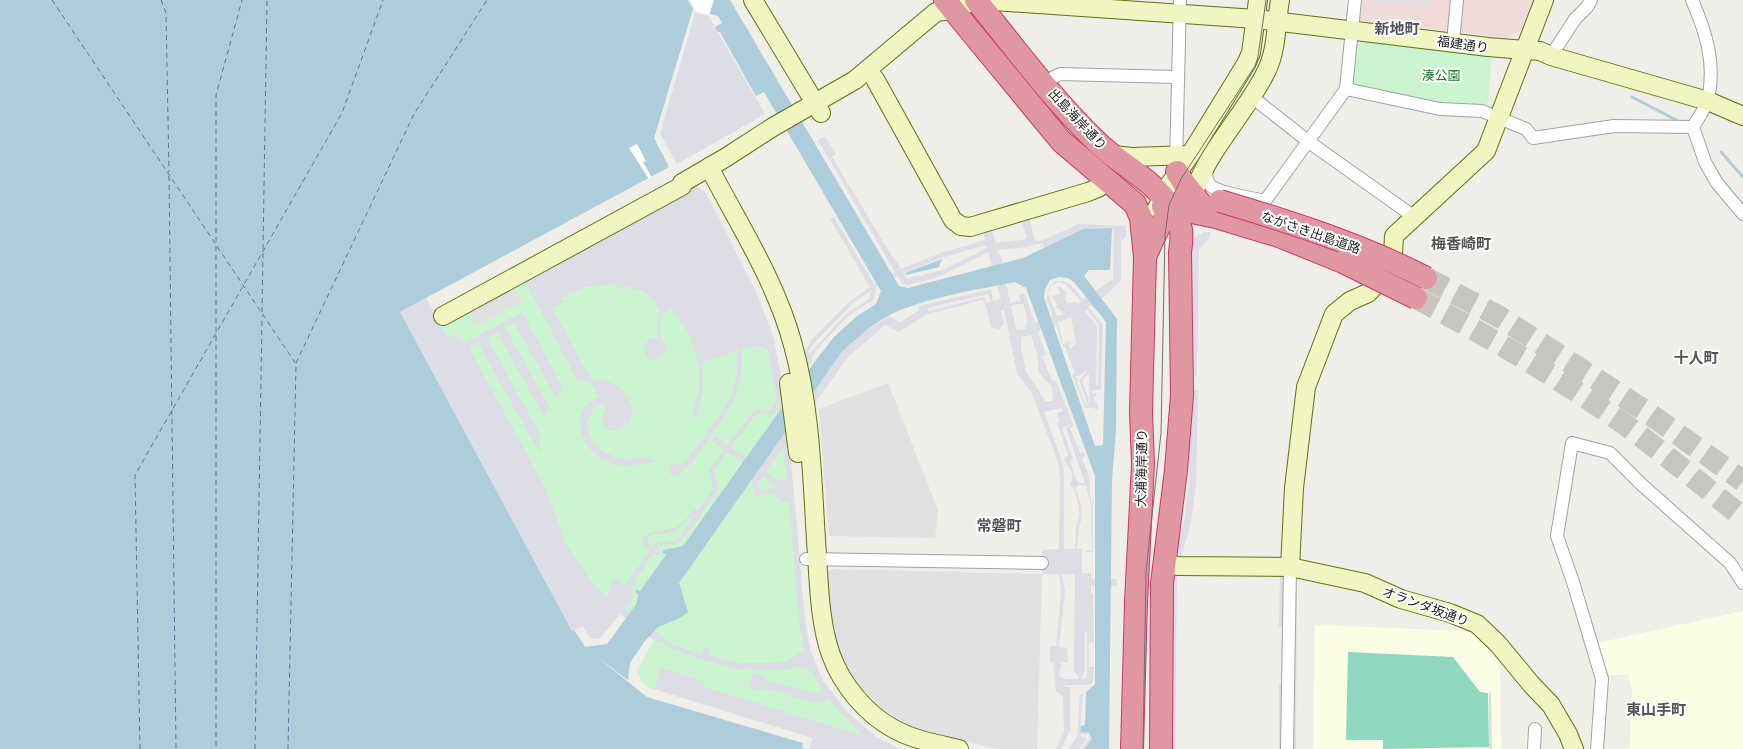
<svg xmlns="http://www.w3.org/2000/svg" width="1743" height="749" font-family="'Exo 2','Noto Sans JP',sans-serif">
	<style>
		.commercial { fill: #efdbd9 }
		.education { fill: #fbfde5 }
		.park { fill: #caf5d0 }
		.pitch { fill: #8ed8bf }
		.parking { fill: #e1e1e1 }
		.plaza { fill: #dddde6; fill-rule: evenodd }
		.water { fill: #adcdda; fill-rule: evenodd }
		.pier { fill: #fff }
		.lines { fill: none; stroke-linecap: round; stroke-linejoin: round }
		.stream { stroke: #adcdda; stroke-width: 3 }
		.ferry { stroke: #5276a1; stroke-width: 1; stroke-dasharray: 5 4; stroke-linecap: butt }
		.highway-tunnel { stroke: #c7c5c0; stroke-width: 22; stroke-dasharray: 22 11; stroke-linecap: butt }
		.street-casing { stroke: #a2a2a2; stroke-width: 14 }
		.secondary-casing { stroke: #61710f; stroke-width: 20 }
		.highway-casing { stroke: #cc3763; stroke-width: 24 }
		.street { stroke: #fff; stroke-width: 12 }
		.secondary { stroke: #f0f5c2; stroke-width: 18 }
		.highway { stroke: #e097a2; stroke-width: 22 }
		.tram { stroke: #6f6f6f; stroke-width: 1 }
		.highway-bridge-casing { stroke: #cc3763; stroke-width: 24; stroke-linecap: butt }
		.highway-bridge { stroke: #e097a2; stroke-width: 22 }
		.labels { text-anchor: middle; stroke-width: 4; stroke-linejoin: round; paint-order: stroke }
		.street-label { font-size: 13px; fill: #212121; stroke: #fff }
		.park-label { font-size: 13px; fill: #167823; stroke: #fff }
		.quarter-label { font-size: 15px; font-weight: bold; fill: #545454; stroke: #fff }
	</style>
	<rect width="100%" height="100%" fill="#f0eee8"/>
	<polygon class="commercial" points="1359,0 1535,0 1525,28 1507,38 1357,20"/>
	<g class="education">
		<polygon points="1743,611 1743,749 1630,749 1632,692 1628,675 1609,675 1597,643"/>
		<polygon points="1315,625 1470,631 1500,660 1501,749 1313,749"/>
	</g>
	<g class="park">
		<path d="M1362,41L1492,52L1488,103C1442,109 1397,95 1353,86L1356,46Z"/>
		<polygon points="692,187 700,188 706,193 756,292 773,336 793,481 805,620 810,649 823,681 849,714 864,726 860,749 809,749 813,738 647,687 642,682 637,670 654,640 621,614 599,639 590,638 583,626 572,631 426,298 439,322"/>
	</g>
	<polygon class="pitch" points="1348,652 1453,657 1480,692 1488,693 1489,747 1383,749 1383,740 1346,740"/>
	<g class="parking">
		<polygon points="1361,0 1429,0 1428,5"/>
		<polygon points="515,286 523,302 477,326 469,312"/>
		<polygon points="888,383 938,510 935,538 829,536 819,409"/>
		<polygon points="830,569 1042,574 1037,749 998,749 921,731 904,723 883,709 861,688 844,663 833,637 827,573"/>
	</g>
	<g class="plaza">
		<polygon points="695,13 708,15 765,114 677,164 660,134"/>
		<path d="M825,136L836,154L832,157L893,258H894L901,269L938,254L985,240L984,233L992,231L996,243L1027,239L1021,219L1029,217L1035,241L1044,240L1078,224L1126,226V237L1121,241V280L1107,294L1088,307L1103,325L1101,390H1093L1092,393H1097L1093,400L1097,402L1098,410L1093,408H1085L1072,374L1075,373L1065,347H1063L1056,325L1038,332L1046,355L1042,356L1052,381L1055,380L1074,426L1070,428L1080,453L1084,452L1085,456L1082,458L1089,476L1090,495L1093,506V552H1085V551L1092,550L1091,506L1086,486L1079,485L1075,488L1082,507V517L1079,527L1077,549H1082V573H1091L1092,579H1117V586L1091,585V594L1093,595L1094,642L1089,643V667H1094L1093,683L1087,685H1064V687H1070V730L1061,749H1056L1064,732L1063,696L1056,691L1053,662H1050V646H1056L1061,591L1059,574H1042V550L1059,549L1060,476L1058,462L1032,394L1017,373L1004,310L1001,311L1004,324L999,329L991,327L985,303L982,300L926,315L899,332L885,325L848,357L789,440L805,620L810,649L823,681L849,714L876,737L900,749H809L813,738L654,689L662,668L705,682L704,687L863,736L828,699L817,703L811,702L764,688L762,690L755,691L748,683L753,674H760L767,681L817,694L822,690L811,671L797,666L789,669L768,670L739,669L697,658L667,646L660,640L658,643L620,614L599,639L590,638L583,626L572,631L400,312L426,298L439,322L693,187H697L706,193L756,292L773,336L784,390L806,358L804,353L813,338L849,302L870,287L830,219L834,217L874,284L895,272L818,140ZM1112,228L1114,231L1113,279L1083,300L1071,285L1063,281H1055L1049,287L1047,299L1053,316L1035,323L1024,293L1018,295L1021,301L1010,302L1001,257L997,250L1028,247L1033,245L1043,243L1044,248L1083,229ZM986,245L987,248L943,270L907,279L904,273L941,258ZM988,252L1001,299L993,301L991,289L919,306V310L900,322L889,316L859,335L841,353L788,428L785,399L813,360L811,359L813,355L826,339L847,317L874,299L876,287L898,276L901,282L908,285L938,277ZM525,281L577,380L591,383L599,396L586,405L582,413L580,422L581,432L586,444L593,453L602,460L613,464L629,466L657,461L642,457L629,459L615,457L598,448L592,440L588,430L587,423L593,409L600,405L604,407L606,411L602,416L603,424L608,430L617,431L628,424L631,419L633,407L628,397L619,387L607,381L593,379L588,374L552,308L563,302L560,298L585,287L614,284L618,289H622L624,286L642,291L650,296L657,301L656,306L660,312L657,327L658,338L649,339L644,345L645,354L651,360L660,359L666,352V346L662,340L659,327L662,313L668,312L671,309L673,310L689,334L697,356L696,361L699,363V389L692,417L696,418L703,390V362L737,351V374L731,396L720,415L687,460L680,465L673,464L670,468V474L674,477L679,476L683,470L691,464L724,417L735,397L741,375L742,349L758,346L768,350L777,400L771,409L755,410L728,445L716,436L712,441L724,450L709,470L713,489L697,511L693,509L685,520L675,528L648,533L642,540L644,546L650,550L624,586L615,579L608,588L611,591L606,597L591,581L566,544L546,489L469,348L478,343L540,454V434L487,338L497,332L544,417L549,406L505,327L514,323L556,397L563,388L522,312L463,344L457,333L448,338L442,327ZM1059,282L1065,284L1081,301L1078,305L1076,302L1067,303L1065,299L1067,293L1062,288L1056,286L1060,291V294L1052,296L1057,304L1056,308H1058L1064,314L1057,316L1048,293L1050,287ZM872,290L869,299L845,315L810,353L808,352L815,342L852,304ZM988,294L991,302L987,303L984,297L929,311L928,308ZM1016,304H1023L1027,317V324L1025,329L1023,330L1016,329L1011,306ZM1087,310L1099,325L1098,386L1096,385L1097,326L1085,311ZM1071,318L1076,343L1071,349L1068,345L1074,342L1067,341L1063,344L1058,322ZM1031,335L1037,354L1039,373L1052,387L1053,401H1045L1026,371L1021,349V337ZM1086,370L1087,372L1079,380L1088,405H1086L1077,382L1078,378L1074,376H1079ZM1088,374H1089L1090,403L1082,380ZM779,408L782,437L760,467L731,447L756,414L765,413L771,418ZM1062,408L1063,411L1057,413L1060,421L1057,423L1068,454L1064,460L1072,473V479L1070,485L1074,488L1079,508V516L1076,526L1075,549H1064V476L1062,461L1044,412ZM1070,424L1071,425L1066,428L1085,483H1079L1076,479L1070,461L1073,459L1062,428ZM783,448L787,479L779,481L766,471ZM727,452L757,473L752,480L754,496L776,493L781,502H789L799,622L804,650L787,661L765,663H739L709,656V649L704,648L701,654L674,645L625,609L633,599L632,588L637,584L634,581L654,553L658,556L661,551L657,549L658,546L680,543L702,515L701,514L718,490L714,470ZM763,477L776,486L775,488L759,490L758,483ZM691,517L692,518L677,540L655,543L652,546L647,542V539L654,534H666L677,529ZM1062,574H1075L1074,671L1078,676V679H1064L1058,674L1061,669V662L1068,663L1067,648L1059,647L1065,591ZM1087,632V678L1082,679V675L1085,671V633Z"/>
		<polygon points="1204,232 1211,232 1208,240 1199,249 1197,377 1189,373 1191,252 1194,238"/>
		<polygon points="1192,390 1198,390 1196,486 1191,523 1180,561 1175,553 1184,522 1189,484 1190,393"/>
		<polygon points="1177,571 1175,749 1170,749 1172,573"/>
		<polygon points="1277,573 1283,577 1283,610 1285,617 1282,749 1279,749 1279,683 1281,683 1282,627 1279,627 1280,577"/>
		<polygon points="1297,574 1296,749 1290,749 1292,576"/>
		<polygon points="1489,691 1491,694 1492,749 1489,749"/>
		<polygon points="1080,694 1083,694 1080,731 1089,732 1092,739 1089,749 1082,749 1090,738 1088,734 1080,734 1080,735 1087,739 1079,749 1069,749 1077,737"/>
	</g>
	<g class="water">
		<path d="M0,0H688L693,9L654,138L669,167L400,312L572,631L574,630L585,647L607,644L637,603L638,594L635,592L637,589L640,591L666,555L662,552L664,550L683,546L816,360L834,337L857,316L876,304L881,291L764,92L756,96L720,32H718L715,27L722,23L718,16L696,10L690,0H730L899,286L908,288L1023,258L1083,229L1112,228L1110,270H1089L1084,276L1117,319L1116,430L1112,481L1109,749H1084L1092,739L1089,732H1080L1081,726L1085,725L1086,692L1095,684V476L1026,288L1015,282C976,290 921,298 886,317C869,327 855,339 841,353L679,583L688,612L680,618L658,627L645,641L630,663L628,680L596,656L647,697L803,743L802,748L806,749H0ZM1059,277L1068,278L1074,282L1106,322L1103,445L1095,446L1044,298L1045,289L1050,280Z"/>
		<polygon points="942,259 939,267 906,275 905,273"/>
	</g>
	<g class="pier">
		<polygon points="690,0 714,0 709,15 696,11"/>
		<polygon points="637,144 646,161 643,162 652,178 649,179 629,148"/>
	</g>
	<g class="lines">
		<g class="stream">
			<polyline points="1632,97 1680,122"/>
			<polyline points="1721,152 1743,177"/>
		</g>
		<g class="ferry">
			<polyline points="52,0 296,364 288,749"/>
			<polyline points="161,0 166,13 169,172"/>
			<polyline points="169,176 176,749"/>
			<polyline points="262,312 267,0"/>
			<polyline points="216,332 216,95 242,0"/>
			<polyline points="216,336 216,749"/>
			<polyline points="296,363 414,114 487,0"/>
			<polyline points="140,749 135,475 342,113 383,0"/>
			<polyline points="255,749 262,316"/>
		</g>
		<g class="highway-tunnel">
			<polyline points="1426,278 1498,316 1537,341 1647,412 1743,481"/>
			<path d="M1416,298C1490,337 1562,379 1631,429C1669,457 1705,488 1743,517"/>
		</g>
		<g class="street-casing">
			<g id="street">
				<path d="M1692,0C1706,32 1716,64 1708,99C1706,108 1698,118 1693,127"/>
				<polyline points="1453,42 1457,0"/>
				<polyline points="1551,56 1575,19 1587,7 1591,0"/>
				<polyline points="1044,82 1060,74 1177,77"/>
				<polyline points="1346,89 1440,109 1482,111 1526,129 1533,138 1614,126 1693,127"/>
				<polyline points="1252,97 1309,142 1413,216"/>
				<polyline points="1693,127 1705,162 1717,183 1743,214"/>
				<polyline points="1176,163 1180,0"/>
				<path d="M1207,167C1206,173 1205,180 1210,185C1217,193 1253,198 1265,201L1346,89L1355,0"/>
				<polyline points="806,559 1042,563"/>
				<polyline points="1287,749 1290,567"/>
				<polyline points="1534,749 1535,729"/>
				<polyline points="1597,749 1602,679 1573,582 1557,536 1572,443 1610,453 1641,484 1730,563 1743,583"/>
			</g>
		</g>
		<g class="secondary-casing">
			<g id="secondary">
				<polyline points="753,0 821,113"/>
				<polyline points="979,0 1256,19 1488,47 1540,51 1551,56 1708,101 1743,116"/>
				<polyline points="875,79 953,220 961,226 970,227 1088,192 1098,188 1107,181"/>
				<polyline points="1113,155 1132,157 1190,155"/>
				<path d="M709,167C739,225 776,281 793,345C812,413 812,485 817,555C819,587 820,624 831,655C842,685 866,714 894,729C914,740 937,744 959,749"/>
				<path d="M1190,205C1203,154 1243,118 1266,72C1277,51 1276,23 1280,0"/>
				<polyline points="1157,208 1169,185 1190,155 1246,64 1251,53 1258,0"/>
				<polyline points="443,316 682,186 682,183 725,158 773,127 855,80 936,12 953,10 975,0"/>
				<polyline points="789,383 798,453"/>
				<polyline points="1164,563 1178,566 1290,567 1365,583 1401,599 1450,613 1477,624 1498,644 1531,684 1551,705 1568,734 1574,749"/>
				<polyline points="1290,567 1294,488 1306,387 1334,314 1350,301 1368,293 1388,272 1393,255 1394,236 1486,151 1544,0"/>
			</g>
		</g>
		<g class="highway-casing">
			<g id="highway">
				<polyline points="945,0 1061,141 1135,204 1141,218 1145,257 1141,412 1143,464 1136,602 1132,749"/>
				<path d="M976,0C1014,47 1054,101 1098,143C1122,166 1153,179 1172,209C1182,224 1183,234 1180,252L1182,395L1176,470L1162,583L1161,749"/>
				<polyline points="1177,172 1183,182 1201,204"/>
				<polyline points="1163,206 1216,217 1279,236 1343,262"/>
				<path d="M1146,255C1156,231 1167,205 1193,194"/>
			</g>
		</g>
		<use href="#street" class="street"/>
		<use href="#secondary" class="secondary"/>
		<use href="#highway" class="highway"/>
		<polyline class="tram" points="1143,749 1146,571 1161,433 1165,235 1169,205 1181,179 1255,66 1258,57 1266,0"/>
		<g class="highway-bridge-casing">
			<g id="highway-bridge">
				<path d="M1220,201C1290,222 1360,244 1426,278"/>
				<polyline points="1343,262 1416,298"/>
			</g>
		</g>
		<use href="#highway-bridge" class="highway-bridge"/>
	</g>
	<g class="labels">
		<g class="street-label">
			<text transform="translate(1463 44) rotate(8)" y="5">福建通り</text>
			<text transform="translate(1078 119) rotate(47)" y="5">出島海岸通り</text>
			<text transform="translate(1311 232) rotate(19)" y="5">ながさき出島道路</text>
			<text transform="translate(1141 468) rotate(-89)" y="5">大浦海岸通り</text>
			<text transform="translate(1426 606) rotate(20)" y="5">オランダ坂通り</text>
		</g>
		<g class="park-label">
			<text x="1441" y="80">湊公園</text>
		</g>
		<g class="quarter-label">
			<text x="1397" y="34">新地町</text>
			<text x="1461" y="249">梅香崎町</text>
			<text x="1696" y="363">十人町</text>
			<text x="999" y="531">常磐町</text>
			<text x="1656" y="715">東山手町</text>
		</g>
	</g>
</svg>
